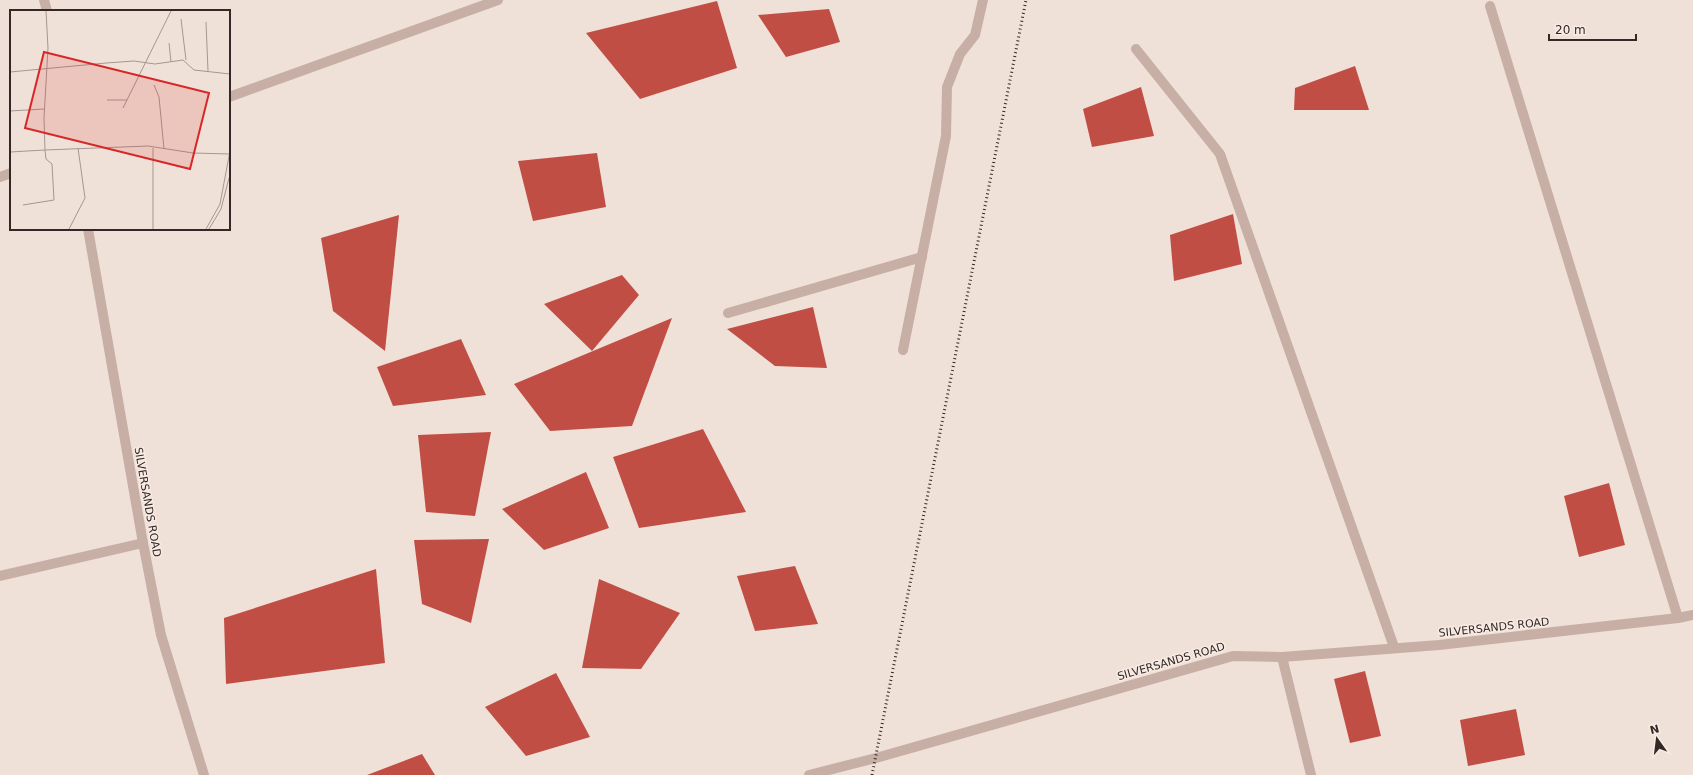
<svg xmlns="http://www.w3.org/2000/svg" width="1693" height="775" font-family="'DejaVu Sans',sans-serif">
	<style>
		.building { fill: #c14e45 }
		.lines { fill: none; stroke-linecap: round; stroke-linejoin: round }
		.lane { stroke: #c7afa5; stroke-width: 10 }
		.street { stroke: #c7afa5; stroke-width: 10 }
		.rail { stroke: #332826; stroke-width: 3; stroke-dasharray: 1 3; stroke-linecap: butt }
		.labels { text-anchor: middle; stroke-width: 3; stroke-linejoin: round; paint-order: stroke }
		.street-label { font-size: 11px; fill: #332826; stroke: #f8ebe4 }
		.inset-road { fill: none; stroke: #a49791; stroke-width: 1 }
		.view { fill: #d62828; fill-opacity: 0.15; stroke: #d62828; stroke-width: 2 }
		.inset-edge { fill: none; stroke: #332826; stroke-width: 2 }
	</style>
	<rect width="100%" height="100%" fill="#f0e1d8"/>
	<g class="building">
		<polygon points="717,1 737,68 640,99 586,33"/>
		<polygon points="829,9 840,42 786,57 758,15"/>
		<polygon points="1355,66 1369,110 1294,110 1295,88"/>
		<polygon points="1141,87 1154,136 1092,147 1083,109"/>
		<polygon points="597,153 606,207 533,221 518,161"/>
		<polygon points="1233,214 1242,264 1174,281 1170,235"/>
		<polygon points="399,215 385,351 333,311 321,238"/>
		<polygon points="622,275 639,295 592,351 544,304"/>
		<polygon points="813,307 827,368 775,366 727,329"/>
		<polygon points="672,318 632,426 550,431 514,384"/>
		<polygon points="461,339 486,395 393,406 377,367"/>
		<polygon points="703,429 746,512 639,528 613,457"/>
		<polygon points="491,432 475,516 426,512 418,435"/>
		<polygon points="586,472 609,528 544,550 502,509"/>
		<polygon points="1609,483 1625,545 1579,557 1564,496"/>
		<polygon points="489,539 471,623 422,604 414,540"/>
		<polygon points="795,566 818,624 755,631 737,576"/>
		<polygon points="376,569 385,663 226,684 224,618"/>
		<polygon points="599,579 680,613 641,669 582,668"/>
		<polygon points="1365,671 1381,736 1350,743 1334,679"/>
		<polygon points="556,673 590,737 526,756 485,707"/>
		<polygon points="1516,709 1525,755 1468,766 1460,720"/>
		<polygon points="422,754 435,775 367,775"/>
	</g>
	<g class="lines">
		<polyline class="lane" points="1490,6 1678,618"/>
		<g class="street">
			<polyline points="44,0 47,11"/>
			<polyline points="1136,49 1220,154 1394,647"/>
			<polyline points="229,97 498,0"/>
			<polyline points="0,177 11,173"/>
			<polyline points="88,229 143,543 161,635 204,775"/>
			<polyline points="728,313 922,257"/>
			<polyline points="903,350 946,136 947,87 960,54 975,35 983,0"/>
			<polyline points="0,576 143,543"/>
			<polyline points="1282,657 1311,775"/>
			<polyline points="809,775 876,758 1233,656 1282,657 1439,645 1678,618 1693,615"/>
		</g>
		<polyline class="rail" points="872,775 1026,0"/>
	</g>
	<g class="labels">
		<g class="street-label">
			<text transform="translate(148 502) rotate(80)" y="4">SILVERSANDS ROAD</text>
			<text transform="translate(1494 627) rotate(-6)" y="4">SILVERSANDS ROAD</text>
			<text transform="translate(1171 661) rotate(-16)" y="4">SILVERSANDS ROAD</text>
		</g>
	</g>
	<g transform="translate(10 10)">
		<rect width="220" height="220" fill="#f0e1d8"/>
		<path class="inset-road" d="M36,1L38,38L34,108L35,140L138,136L183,143L220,144M171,9L176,50M196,12L198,61M159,33L161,52M0,62L96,53L124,51L145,54L173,50L184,60L220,64M144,75L149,87L154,139M97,90H117M113,98L161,1M0,101L34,99M143,138V219M0,142L35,140L36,149L42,154L44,190L13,195M59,219L75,188L68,138M196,219L210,194L220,141M199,219L211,199L219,168"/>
		<path class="view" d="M34,42L199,83L180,159L15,118Z"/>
		<rect width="220" height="220" class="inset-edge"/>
	</g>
	<g transform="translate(1657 739) rotate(346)" stroke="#f8ebe4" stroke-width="3" paint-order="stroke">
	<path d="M0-3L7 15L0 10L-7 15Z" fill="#332826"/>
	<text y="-6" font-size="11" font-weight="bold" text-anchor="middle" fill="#332826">N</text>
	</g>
	<path d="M1549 34v6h87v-6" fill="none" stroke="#332826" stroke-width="2"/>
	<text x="1555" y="34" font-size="12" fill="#332826" stroke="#f8ebe4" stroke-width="3" paint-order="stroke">20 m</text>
</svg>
